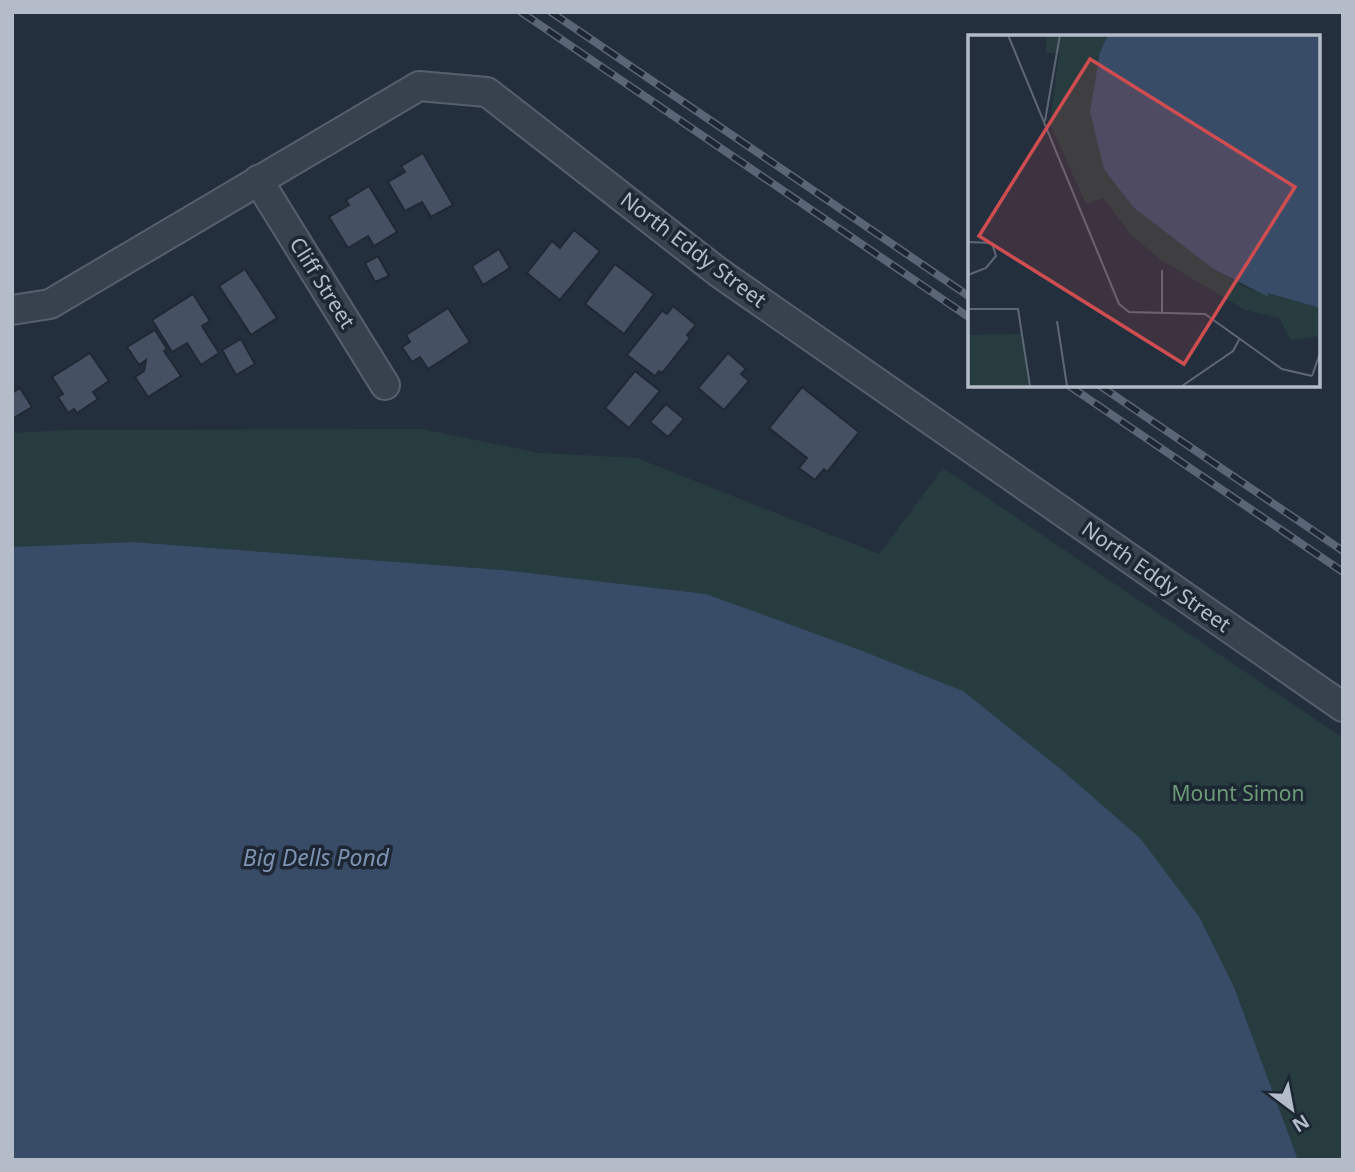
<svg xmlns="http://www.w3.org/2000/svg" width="1355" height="1172" font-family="'Noto Sans',sans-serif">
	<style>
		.green { fill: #263c3f }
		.water { fill: #394c67 }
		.building { fill: #455162; stroke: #1f2835; stroke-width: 2 }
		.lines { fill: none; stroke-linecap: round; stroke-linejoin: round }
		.street-casing { stroke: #565f6c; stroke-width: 32 }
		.street { stroke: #38414e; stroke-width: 28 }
		.rail-casing { stroke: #5a6575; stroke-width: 8 }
		.rail { stroke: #1d2633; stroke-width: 5; stroke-dasharray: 16; stroke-linecap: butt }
		.labels { text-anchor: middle; stroke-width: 7; stroke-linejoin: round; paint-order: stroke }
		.street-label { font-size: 21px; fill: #b4bcc9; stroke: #1d2633 }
		.park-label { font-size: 21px; fill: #6b9a76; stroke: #1d2633 }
		.water-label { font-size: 23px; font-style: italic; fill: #7c92b1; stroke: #1d2633 }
		.inset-road { fill: none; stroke: #5e6776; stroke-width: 2 }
		.view { fill: #ce4d50; fill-opacity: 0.15; stroke: #ce4d50; stroke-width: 3.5 }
		.inset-edge { fill: none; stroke: #b4bcc9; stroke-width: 3.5 }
	</style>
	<rect width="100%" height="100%" fill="#242f3e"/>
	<polygon class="green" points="422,429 540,453 637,458 879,554 943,468 1343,738 1343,1160 1298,1160 1234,987 1200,918 963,691 860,650 705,594 503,570 132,542 12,547 12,433 67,430"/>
	<polygon class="water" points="132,542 503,570 706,594 860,650 963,691 1063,771 1140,838 1200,918 1234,987 1298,1160 12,1160 12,547"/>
	<g class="building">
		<polygon points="423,153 453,205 431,217 422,202 405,211 388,182 405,172 401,166"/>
		<polygon points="369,186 397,232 374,246 368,236 348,248 329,217 349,205 346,200"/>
		<polygon points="574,230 600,251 560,300 527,273 552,241 560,248"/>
		<polygon points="499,249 510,268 483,285 472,266"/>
		<polygon points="378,256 389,276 375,282 365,263"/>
		<polygon points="615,264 654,294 624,334 585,304"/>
		<polygon points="245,269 277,318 251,335 219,286"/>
		<polygon points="193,294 210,321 202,326 219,353 201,365 187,343 172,352 152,320"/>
		<polygon points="673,306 696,325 687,335 690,338 662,373 659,371 655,376 627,355 662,311 667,314"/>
		<polygon points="448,308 470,342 428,369 420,357 412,362 402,347 410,342 406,335"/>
		<polygon points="155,330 167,349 164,351 181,376 148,397 135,377 144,371 146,360 139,365 127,347"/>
		<polygon points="241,339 255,364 236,375 222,350"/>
		<polygon points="90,353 109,381 93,392 98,399 77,413 74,409 68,413 58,397 63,394 52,377"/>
		<polygon points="728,353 746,369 741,374 749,381 724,410 698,388"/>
		<polygon points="635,371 660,391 629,428 605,408"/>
		<polygon points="802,387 859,432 827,472 824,469 815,480 799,468 807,458 769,428"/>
		<polygon points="20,388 32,407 12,419 12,393"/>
		<polygon points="666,404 684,419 668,437 650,422"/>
	</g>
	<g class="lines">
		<g class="street-casing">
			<g id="street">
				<polyline points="258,180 385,385"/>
				<polyline points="12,310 50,304 419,86 487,92 718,272 1343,707"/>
			</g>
		</g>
		<use href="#street" class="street"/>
		<g class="rail-casing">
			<g id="rail">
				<polyline points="521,12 970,318"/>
				<polyline points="551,12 970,297"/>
				<polyline points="1068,385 1343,572"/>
				<polyline points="1099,385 1343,551"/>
			</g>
		</g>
		<use href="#rail" class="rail"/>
	</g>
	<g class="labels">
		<g class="street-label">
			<text transform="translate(693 250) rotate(37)" y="7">North Eddy Street</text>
			<text transform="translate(322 283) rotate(58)" y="7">Cliff Street</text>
			<text transform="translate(1156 577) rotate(35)" y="7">North Eddy Street</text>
		</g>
		<g class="park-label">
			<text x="1238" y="801">Mount Simon</text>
		</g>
		<g class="water-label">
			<text x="316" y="866">Big Dells Pond</text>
		</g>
	</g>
	<g transform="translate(968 35)">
		<rect width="352" height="352" fill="#242f3e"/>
		<path d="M78,0H140L129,32L136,134L166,173L247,235L279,253L352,273V301L323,305L311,283L277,275L193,225L163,200L136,163L118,169L82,89L91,18H78ZM53,299L62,350L0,351V300Z" fill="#263c3f"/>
		<path d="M140,0H352V273L299,258L301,262L247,235L166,173L148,150L136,134L122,77L132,17Z" fill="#394c67"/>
		<path class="inset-road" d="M40,0L151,269L161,277L237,279L314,334L344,341M77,86L92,0M0,207L24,208L28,221L18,233L0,240M0,274H50L62,351M194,278V235M89,286L99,351M344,341L352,318M214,351L265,316L272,303"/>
		<path class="view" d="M122,24L327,152L216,329L11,201Z"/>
		<rect width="352" height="352" class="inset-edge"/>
	</g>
	<rect width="1355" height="1172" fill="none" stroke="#b4bcc9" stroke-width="28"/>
	<g transform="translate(1292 1109) rotate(148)" stroke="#1d2633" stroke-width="5" paint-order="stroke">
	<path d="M0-5L12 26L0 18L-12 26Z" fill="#b4bcc9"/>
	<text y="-10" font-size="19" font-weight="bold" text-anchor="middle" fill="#b4bcc9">N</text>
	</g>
</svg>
